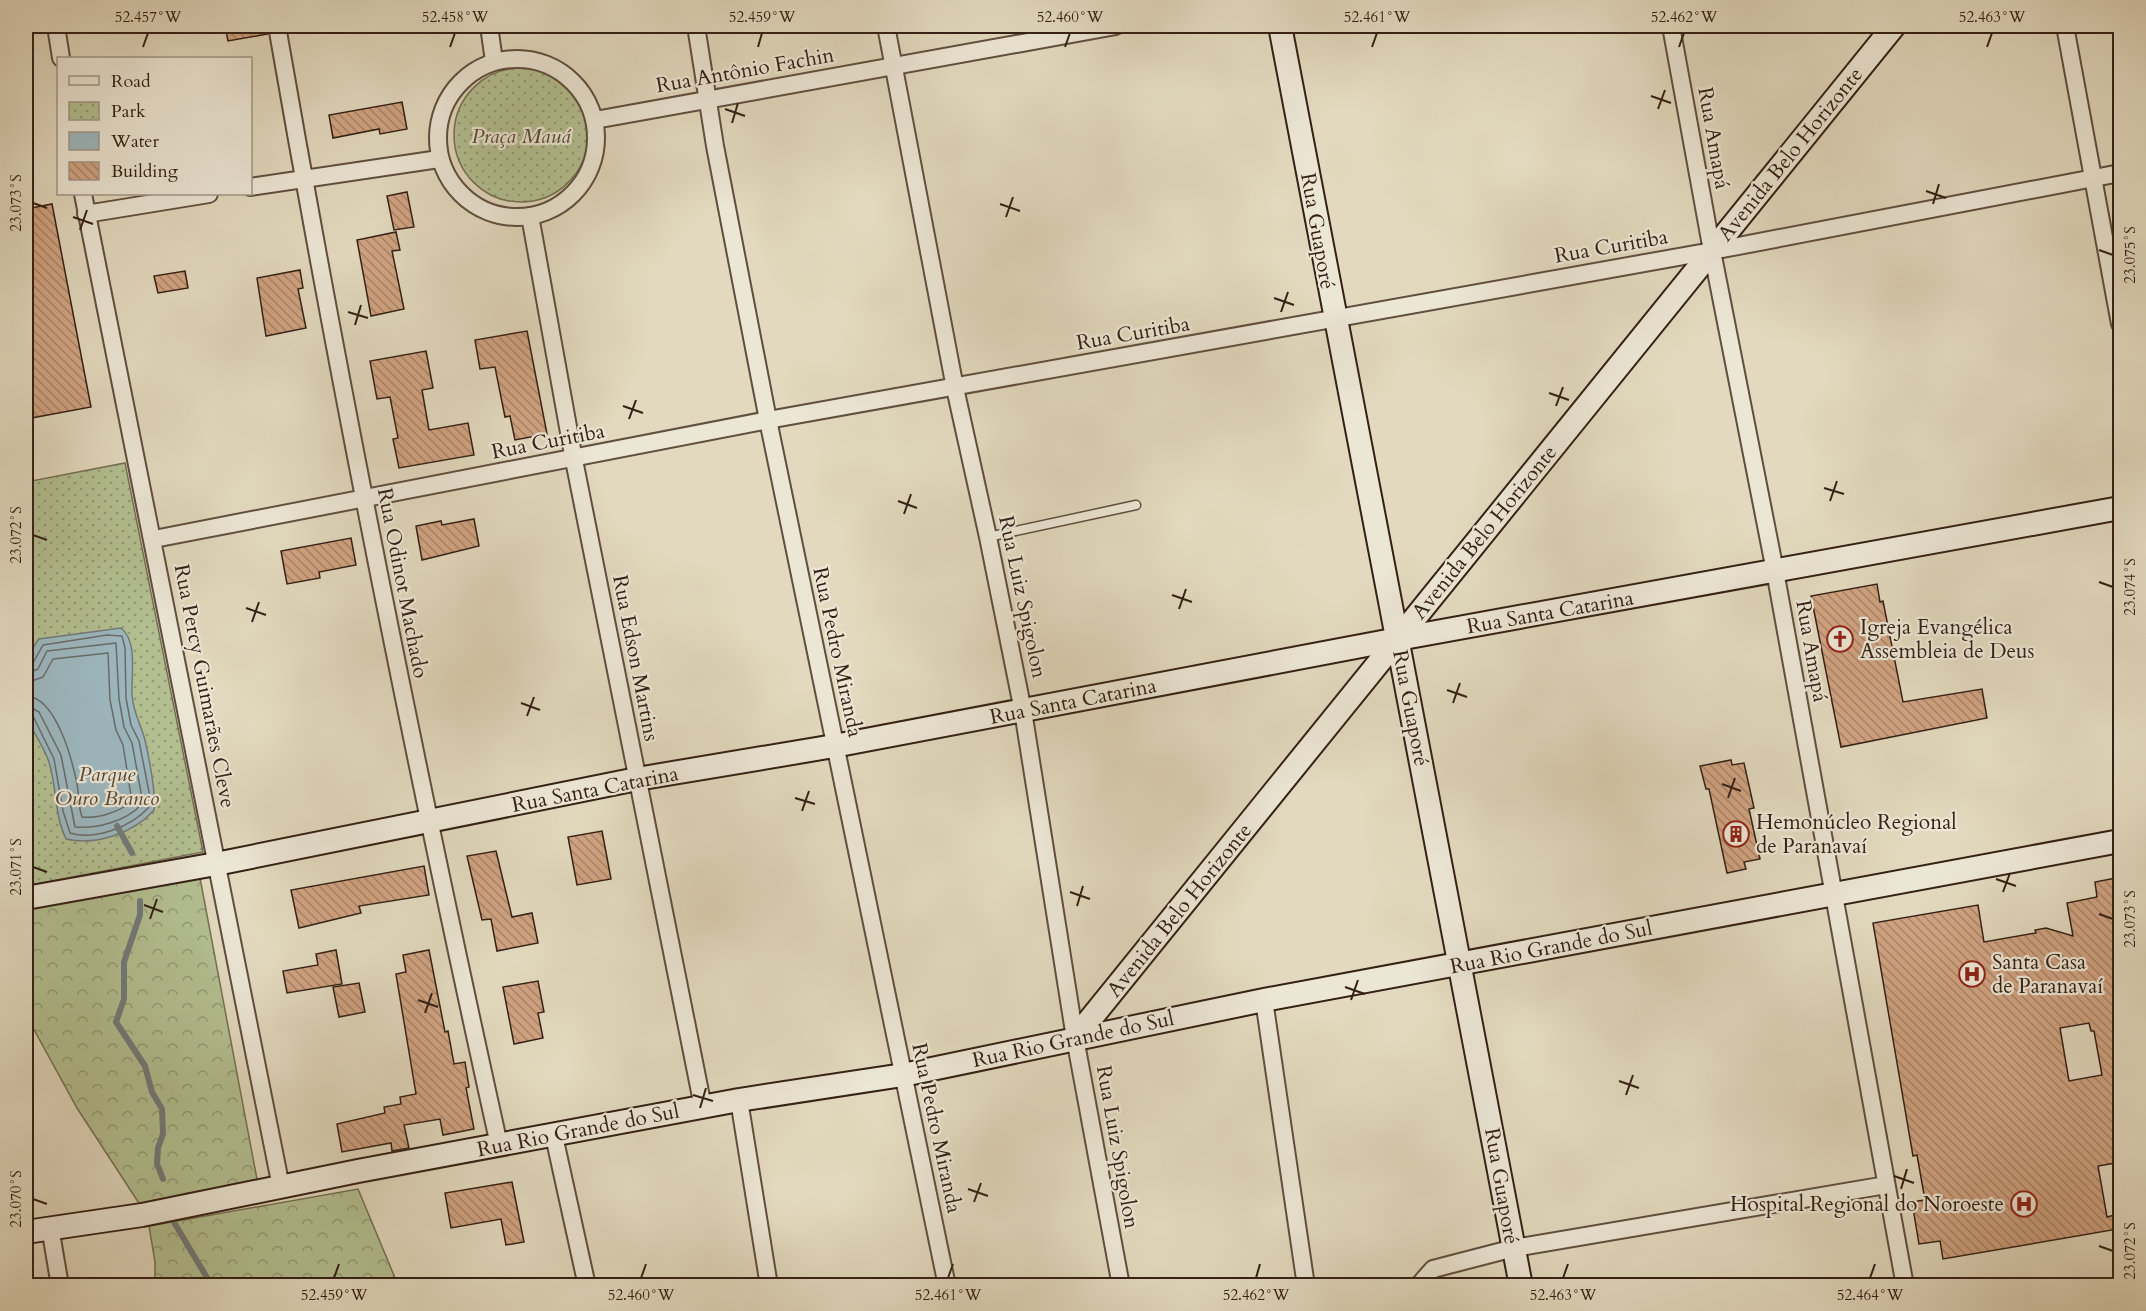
<svg xmlns="http://www.w3.org/2000/svg" width="2146" height="1311" font-family="Cardo,serif">
	<style>
		.forest { fill: url(#forest-crowns); stroke: #747053; stroke-width: 1.5 }
		.park { fill: url(#park-dots); stroke: #747053; stroke-width: 1.5 }
		.water { fill: #9cb7be; stroke: #727b7a; stroke-width: 1.5 }
		.lines { fill: none; stroke-linecap: round; stroke-linejoin: round }
		.shore { stroke: #686c6a; stroke-width: 1.5 }
		.stream { stroke: #727b7a; stroke-width: 6 }
		.building { fill: url(#building-back-hatch); stroke: #342015; stroke-width: 1.5; fill-rule: evenodd }
		.lane-casing { stroke: #604e3f; stroke-width: 11 }
		.street-casing { stroke: #604e3f; stroke-width: 20 }
		.secondary-casing { stroke: #342015; stroke-width: 26 }
		.lane { stroke: #ece6d5; stroke-width: 8 }
		.street { stroke: #ece6d5; stroke-width: 16 }
		.secondary { stroke: #ece6d5; stroke-width: 22 }
		.ticks { fill: none; stroke: #342015; stroke-width: 2 }
		.labels { text-anchor: middle; stroke-width: 4.5; stroke-linejoin: round; paint-order: stroke }
		.street-label { font-size: 21px; fill: #342015; stroke: #ece6d5 }
		.park-label { font-size: 21px; font-style: italic; fill: #544834; stroke: #ece6d5 }
		.poi-label { font-size: 21px; fill: #342015; stroke: #ece6d5; text-anchor: start }
		.neatline { fill: none; stroke: #342015; stroke-width: 2 }
		.ticks-label { font-size: 15px; text-anchor: middle; fill: #342015 }
	</style>
	<defs>
		<pattern id="forest-crowns" width="20" height="18" patternUnits="userSpaceOnUse" patternTransform="scale(1.5)"><rect width="20" height="18" fill="#b3bf91"/><path d="M2 6a3 3 0 1 1 6 0M12 15a3 3 0 1 1 6 0" fill="none" stroke="#929b75"/></pattern>
		<pattern id="park-dots" width="8" height="8" patternUnits="userSpaceOnUse" patternTransform="scale(1.5)"><rect width="8" height="8" fill="#b3bf91"/><path d="M2 2h.1M6 6h.1" fill="none" stroke="#929b75" stroke-width="1.8" stroke-linecap="round"/></pattern>
		<pattern id="building-back-hatch" width="6" height="6" patternUnits="userSpaceOnUse" patternTransform="scale(1.5)"><rect width="6" height="6" fill="#d0a382"/><path d="M-1 5l2 2M0 0l6 6M5-1l2 2" fill="none" stroke="#aa8469"/></pattern>
	</defs>
	<rect width="100%" height="100%" fill="#e2d9be"/>
	<filter id="stains"><feTurbulence type="fractalNoise" baseFrequency=".00333" numOctaves="4"/><feColorMatrix values="0 0 0 0 .2 0 0 0 0 .09 0 0 0 0 .02 0 0 0 .5 -.17"/></filter>
	<radialGradient id="worn" r=".72"><stop offset=".6" stop-color="#630" stop-opacity="0"/><stop offset="1" stop-color="#630" stop-opacity=".3"/></radialGradient>
	<g class="forest">
		<polygon points="200,878 257,1179 142,1208 77,1108 26,1015 26,901"/>
		<polygon points="358,1189 398,1285 155,1285 155,1262 149,1226"/>
	</g>
	<g class="park">
		<circle cx="521" cy="135" r="67"/>
		<polygon points="125,463 203,852 26,886 26,482"/>
	</g>
	<path class="water" d="M121,628C138,641 131,676 132,695C133,712 141,725 145,740C149,758 156,793 154,810C134,833 96,846 66,839C54,814 57,787 49,762C44,747 34,734 28,720C20,698 24,657 39,639Z"/>
	<g class="lines">
		<g class="shore">
			<path d="M26,666L33,663L43,645L107,635L122,636L125,648L126,698L131,725L139,741L150,797L148,808C132,826 95,841 70,833L63,811L54,759L33,716L26,713"/>
			<path d="M26,674L38,669L47,651L116,643L119,699L124,727L132,743L142,798L141,805C126,821 97,829 75,827L61,755L39,712L26,705"/>
			<path d="M26,683L43,677L53,659L108,653L110,700L116,730L123,745L132,802C118,812 98,819 82,817C78,806 79,795 77,784C72,759 56,697 26,696"/>
		</g>
		<g class="stream">
			<polyline points="117,826 132,853"/>
			<polyline points="140,901 140,915 124,962 124,999 116,1022 145,1066 152,1092 162,1109 163,1134 158,1148 157,1164 163,1179"/>
			<polyline points="172,1219 212,1286"/>
		</g>
	</g>
	<g class="building">
		<polygon points="225,26 267,26 268,34 228,41"/>
		<polygon points="402,102 407,129 380,134 379,129 333,138 329,115"/>
		<polygon points="407,192 414,227 394,230 387,196"/>
		<polygon points="52,204 91,407 26,419 26,209"/>
		<polygon points="396,232 400,250 392,251 404,309 371,316 357,240"/>
		<polygon points="300,270 303,288 298,289 306,328 266,336 257,278"/>
		<polygon points="185,271 188,288 158,293 154,276"/>
		<polygon points="527,331 547,434 515,440 510,416 505,417 495,367 480,369 475,340"/>
		<polygon points="426,351 433,388 422,390 429,430 468,423 474,455 399,468 393,439 398,438 390,397 377,399 370,361"/>
		<polygon points="474,519 479,546 422,560 416,526 441,521 442,525"/>
		<polygon points="351,538 356,565 319,572 320,578 287,584 281,551"/>
		<polygon points="1877,584 1880,602 1883,601 1903,702 1982,689 1987,718 1841,747 1811,596"/>
		<polygon points="1731,760 1732,765 1744,763 1754,808 1749,809 1760,859 1744,862 1746,869 1727,873 1709,789 1706,789 1700,766"/>
		<polygon points="602,831 611,879 577,885 568,837"/>
		<polygon points="496,851 512,917 532,913 538,943 497,951 491,919 482,920 467,856"/>
		<polygon points="424,866 429,895 359,906 361,913 299,928 291,890"/>
		<path d="M2121,877V1162L2098,1166L2107,1217L2115,1215L2118,1229L1943,1259L1940,1241L1919,1244L1912,1202L1925,1200L1917,1155L1913,1156L1873,923L1978,905L1984,942L2036,933L2035,930L2046,928L2073,936L2067,903L2097,897L2095,882ZM2089,1023L2091,1031H2094L2102,1075L2069,1081L2060,1028Z"/>
		<polygon points="336,950 342,984 287,993 283,971 318,965 316,954"/>
		<polygon points="429,950 445,1032 448,1031 454,1064 465,1062 469,1087 466,1088 474,1129 443,1135 440,1119 404,1125 409,1148 392,1151 391,1143 342,1152 337,1124 385,1113 384,1107 401,1104 400,1097 416,1094 396,974 406,972 403,955"/>
		<polygon points="538,981 544,1012 538,1013 543,1038 514,1044 503,987"/>
		<polygon points="359,983 365,1012 339,1017 333,987"/>
		<polygon points="512,1182 524,1242 506,1245 501,1219 451,1228 445,1193"/>
	</g>
	<g class="lines">
		<g class="lane-casing">
			<polyline id="lane" points="988,537 1136,505"/>
		</g>
		<g class="street-casing">
			<g id="street">
				<polyline points="56,26 61,58"/>
				<path d="M277,26C342,401 417,774 499,1145"/>
				<polyline points="489,26 494,61"/>
				<polyline points="696,26 715,146 768,420 947,1286"/>
				<polyline points="886,26 955,388 988,537 1023,711 1075,1038 1121,1286"/>
				<polyline points="1671,26 1712,251 1775,571 1905,1286"/>
				<polyline points="2065,26 2120,324"/>
				<circle cx="517" cy="138" r="79"/>
				<polyline points="595,120 1116,26"/>
				<polyline points="250,187 439,159"/>
				<polyline points="83,194 281,1187"/>
				<polyline points="86,214 209,194"/>
				<polyline points="530,216 574,460 703,1107"/>
				<polyline points="154,539 768,420 1712,251 2120,173"/>
				<polyline points="1264,1000 1306,1286"/>
				<polyline points="739,1100 769,1286"/>
				<polyline points="554,1136 587,1286"/>
				<polyline points="50,1227 60,1286"/>
				<polyline points="1418,1286 1433,1269 1514,1248 1886,1185"/>
			</g>
		</g>
		<g class="secondary-casing">
			<g id="secondary">
				<polyline points="1280,26 1521,1286"/>
				<polyline points="26,898 216,864 637,779 834,746 1398,639 2120,508"/>
				<polyline points="1075,1038 1894,26"/>
				<polyline points="26,1232 142,1215 358,1171 739,1100 903,1075 1264,1000 2120,841"/>
			</g>
		</g>
		<use href="#lane" class="lane"/>
		<use href="#street" class="street"/>
		<use href="#secondary" class="secondary"/>
	</g>
	<path class="ticks" d="M143,47L148,33M450,47L455,33M758,47L762,33M1065,47L1070,33M1372,47L1377,33M1679,47L1684,33M1987,47L1992,33M1651,96L1671,103M725,109L745,116M1658,109L1665,90M732,123L738,103M1926,191L1946,198M33,203L47,208M1000,204L1020,211M1933,204L1939,184M73,217L93,224M1006,217L1013,197M80,230L87,210M2099,250L2113,255M1274,298L1294,305M348,312L368,318M1281,312L1288,292M355,325L361,305M1549,393L1569,400M623,406L643,413M1556,406L1563,387M629,419L636,400M1824,488L1844,494M898,501L917,508M1830,501L1837,481M904,514L911,494M33,535L47,540M2099,582L2113,587M1172,595L1192,602M246,608L266,615M1179,609L1186,589M252,622L259,602M1447,690L1467,697M521,703L540,710M1453,703L1460,683M527,716L534,697M1722,784L1741,791M795,798L815,804M1728,798L1735,778M802,811L809,791M33,867L47,872M1996,879L2016,886M1070,892L1090,899M2003,892L2010,873M144,905L163,912M1077,906L1083,886M2099,914L2113,919M150,919L157,899M1345,987L1365,994M418,1000L438,1007M1351,1000L1358,980M425,1013L432,993M1619,1081L1639,1088M693,1095L713,1101M1626,1095L1633,1075M700,1108L706,1088M1894,1176L1914,1183M968,1189L988,1196M1901,1189L1907,1169M33,1199L47,1204M974,1202L981,1183M2099,1246L2113,1251M334,1278L339,1264M641,1278L646,1264M948,1278L953,1264M1256,1278L1260,1264M1563,1278L1568,1264M1870,1278L1875,1264"/>
	<defs>
		<g id="church-ring" transform="scale(1.35)"><circle r="9.5" fill="#ece6d5" stroke="#8f2418" stroke-width="1.5"/><path d="M-1.2-6h2.4v3.5h3.3v2.4h-3.3V6h-2.4V-.1h-3.3v-2.4h3.3Z" fill="#8f2418"/></g>
		<g id="building-ring" transform="scale(1.35)"><circle r="9.5" fill="#ece6d5" stroke="#8f2418" stroke-width="1.5"/><path d="M-4-6H4V6H1V3H-1V6H-4ZM-2.5-4.3h1.7v1.8h-1.7ZM.8-4.3h1.7v1.8H.8ZM-2.5-1h1.7V.8h-1.7ZM.8-1h1.7V.8H.8Z" fill="#8f2418"/></g>
		<g id="hospital-ring" transform="scale(1.35)"><circle r="9.5" fill="#ece6d5" stroke="#8f2418" stroke-width="1.5"/><path d="M-5-5h3v3.5h4V-5h3V5h-3V1.5h-4V5h-3Z" fill="#8f2418"/></g>
	</defs>
	<g fill-rule="evenodd">
		<use href="#church-ring" x="1840" y="639"/>
		<use href="#building-ring" x="1736" y="834"/>
		<use href="#hospital-ring" x="1972" y="974"/>
		<use href="#hospital-ring" x="2024" y="1204"/>
	</g>
	<g class="labels">
		<g class="street-label">
			<text transform="translate(745 70) rotate(-10)" y="7">Rua Antônio Fachin</text>
			<text transform="translate(1714 138) rotate(80)" y="7">Rua Amapá</text>
			<text transform="translate(1790 154) rotate(-51)" y="7">Avenida Belo Horizonte</text>
			<text transform="translate(1318 231) rotate(80)" y="7">Rua Guaporé</text>
			<text transform="translate(1611 246) rotate(-10)" y="7">Rua Curitiba</text>
			<text transform="translate(1133 333) rotate(-10)" y="7">Rua Curitiba</text>
			<text transform="translate(548 441) rotate(-11)" y="7">Rua Curitiba</text>
			<text transform="translate(1484 532) rotate(-51)" y="7">Avenida Belo Horizonte</text>
			<text transform="translate(403 583) rotate(79)" y="7">Rua Odinot Machado</text>
			<text transform="translate(1023 597) rotate(78)" y="7">Rua Luiz Spigolon</text>
			<text transform="translate(1550 612) rotate(-10)" y="7">Rua Santa Catarina</text>
			<text transform="translate(1812 651) rotate(80)" y="7">Rua Amapá</text>
			<text transform="translate(838 652) rotate(78)" y="7">Rua Pedro Miranda</text>
			<text transform="translate(636 658) rotate(79)" y="7">Rua Edson Martins</text>
			<text transform="translate(205 686) rotate(79)" y="7">Rua Percy Guimarães Cleve</text>
			<text transform="translate(1073 701) rotate(-11)" y="7">Rua Santa Catarina</text>
			<text transform="translate(1411 708) rotate(79)" y="7">Rua Guaporé</text>
			<text transform="translate(595 789) rotate(-11)" y="7">Rua Santa Catarina</text>
			<text transform="translate(1179 910) rotate(-51)" y="7">Avenida Belo Horizonte</text>
			<text transform="translate(1551 947) rotate(-11)" y="7">Rua Rio Grande do Sul</text>
			<text transform="translate(1073 1039) rotate(-12)" y="7">Rua Rio Grande do Sul</text>
			<text transform="translate(937 1128) rotate(78)" y="7">Rua Pedro Miranda</text>
			<text transform="translate(578 1130) rotate(-11)" y="7">Rua Rio Grande do Sul</text>
			<text transform="translate(1118 1147) rotate(80)" y="7">Rua Luiz Spigolon</text>
			<text transform="translate(1502 1186) rotate(80)" y="7">Rua Guaporé</text>
		</g>
		<g class="park-label">
			<text x="521" y="143">Praça Mauá</text>
			<text x="107" y="781">Parque<tspan x="107" dy="24">Ouro Branco</tspan></text>
		</g>
		<g class="poi-label">
			<text x="1860" y="634">Igreja Evangélica<tspan x="1860" dy="24">Assembleia de Deus</tspan></text>
			<text x="1756" y="829">Hemonúcleo Regional<tspan x="1756" dy="24">de Paranavaí</tspan></text>
			<text x="1992" y="969">Santa Casa<tspan x="1992" dy="24">de Paranavaí</tspan></text>
			<text x="2004" y="1211" text-anchor="end">Hospital Regional do Noroeste</text>
		</g>
	</g>
	<rect width="2146" height="1311" fill="none" stroke="#e2d9be" stroke-width="66"/>
	<rect x="57" y="57" width="195" height="138" fill="#ece6d5" stroke="#a29788" stroke-width="1.5"/>
	<rect x="69" y="76" width="30" height="9" fill="#ece6d5" stroke="#a29788" stroke-width="1.5"/>
	<text x="111" y="87" font-size="18" fill="#342015">Road</text>
	<rect x="69" y="102" width="30" height="18" fill="url(#park-dots)" stroke="#a29788" stroke-width="1.5"/>
	<text x="111" y="117" font-size="18" fill="#342015">Park</text>
	<rect x="69" y="132" width="30" height="18" fill="#9cb7be" stroke="#a29788" stroke-width="1.5"/>
	<text x="111" y="147" font-size="18" fill="#342015">Water</text>
	<rect x="69" y="162" width="30" height="18" fill="url(#building-back-hatch)" stroke="#a29788" stroke-width="1.5"/>
	<text x="111" y="177" font-size="18" fill="#342015">Building</text>
	<rect x="33" y="33" width="2080" height="1245" class="neatline"/>
	<g class="ticks-label">
		<text x="148" y="22">52.457°W</text>
		<text x="455" y="22">52.458°W</text>
		<text x="762" y="22">52.459°W</text>
		<text x="1070" y="22">52.460°W</text>
		<text x="1377" y="22">52.461°W</text>
		<text x="1684" y="22">52.462°W</text>
		<text x="1992" y="22">52.463°W</text>
		<text transform="translate(16 203) rotate(-90)" y="5">23.073°S</text>
		<text transform="translate(2130 255) rotate(-90)" y="5">23.075°S</text>
		<text transform="translate(16 535) rotate(-90)" y="5">23.072°S</text>
		<text transform="translate(2130 587) rotate(-90)" y="5">23.074°S</text>
		<text transform="translate(16 867) rotate(-90)" y="5">23.071°S</text>
		<text transform="translate(2130 919) rotate(-90)" y="5">23.073°S</text>
		<text transform="translate(16 1199) rotate(-90)" y="5">23.070°S</text>
		<text transform="translate(2130 1251) rotate(-90)" y="5">23.072°S</text>
		<text x="334" y="1300">52.459°W</text>
		<text x="641" y="1300">52.460°W</text>
		<text x="948" y="1300">52.461°W</text>
		<text x="1256" y="1300">52.462°W</text>
		<text x="1563" y="1300">52.463°W</text>
		<text x="1870" y="1300">52.464°W</text>
	</g>
	<rect width="100%" height="100%" filter="url(#stains)"/>
	<rect width="100%" height="100%" fill="url(#worn)"/>
</svg>
